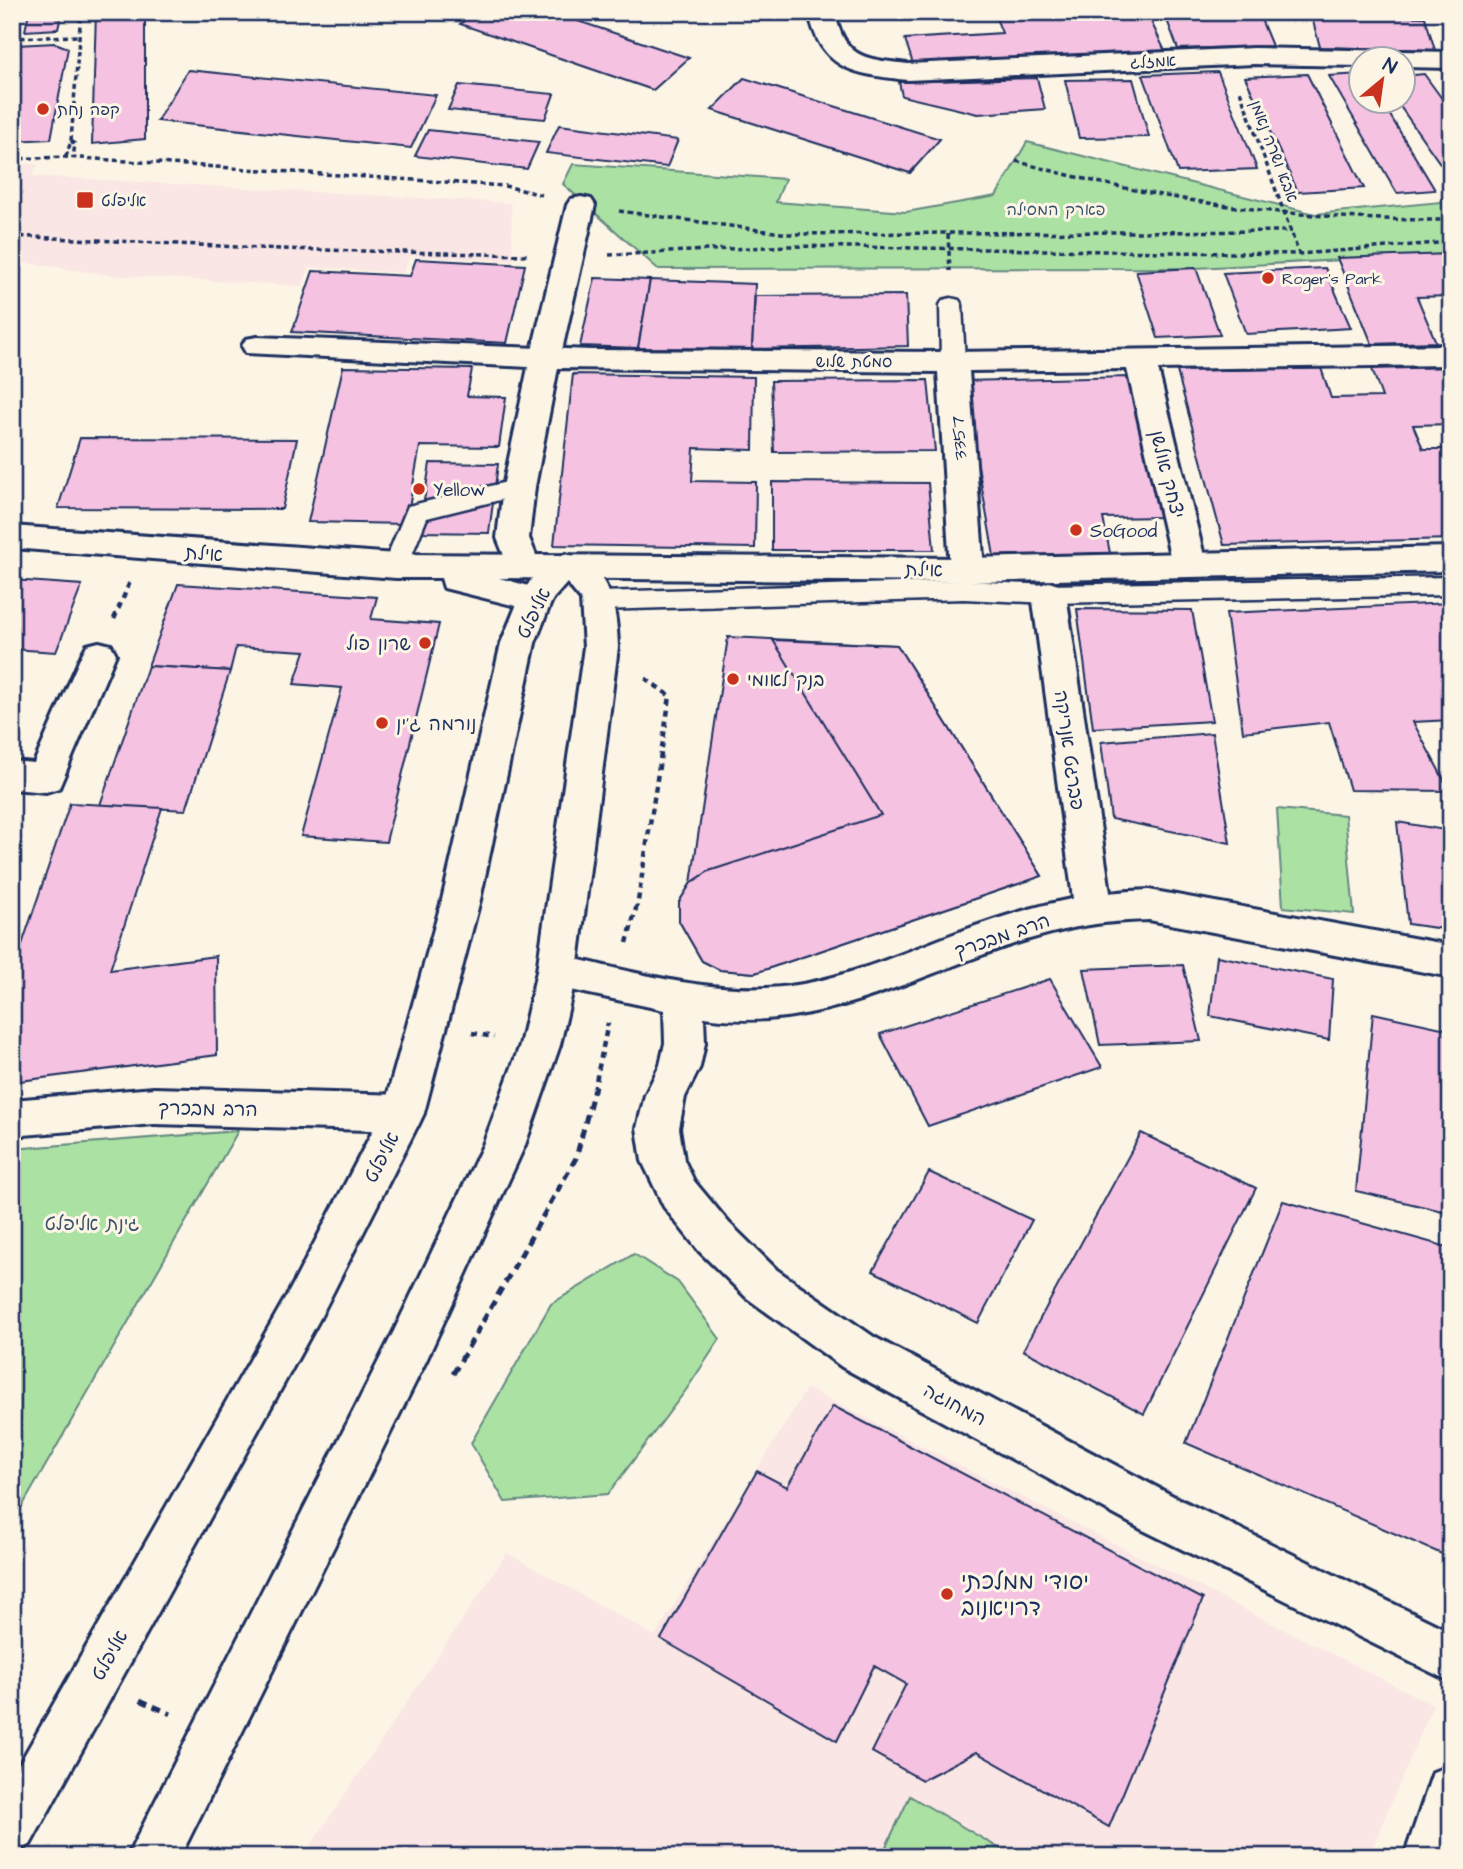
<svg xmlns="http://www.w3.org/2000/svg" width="1463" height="1869" font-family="'Architects Daughter','Playpen Sans Hebrew',sans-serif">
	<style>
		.built { fill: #fae6e4 }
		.green { fill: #ace1a4; stroke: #648881; stroke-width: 2 }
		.building { fill: #f5c2e2; stroke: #1b2f5e; stroke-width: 2 }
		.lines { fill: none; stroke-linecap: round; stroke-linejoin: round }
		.service-casing { stroke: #1b2f5e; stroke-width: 5 }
		.pedestrian-casing { stroke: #1b2f5e; stroke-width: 6 }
		.minor-casing { stroke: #1b2f5e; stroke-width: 6 }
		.tertiary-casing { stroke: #1b2f5e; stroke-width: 6 }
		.secondary-casing { stroke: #1b2f5e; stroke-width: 6 }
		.path-far2 { stroke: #1b2f5e; stroke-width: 3.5; stroke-dasharray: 5 3.5; stroke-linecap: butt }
		.path-far1 { stroke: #1b2f5e; stroke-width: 4.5; stroke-dasharray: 6 5; stroke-linecap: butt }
		.path { stroke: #1b2f5e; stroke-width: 5; stroke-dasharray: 9 6; stroke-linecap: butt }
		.service { fill: #fcf5e5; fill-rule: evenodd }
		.pedestrian { fill: #fcf5e5; fill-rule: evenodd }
		.minor { fill: #fcf5e5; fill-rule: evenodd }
		.tertiary { fill: #fcf5e5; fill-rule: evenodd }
		.secondary { fill: #fcf5e5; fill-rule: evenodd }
		.poi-dot { fill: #c8321e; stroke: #fcf5e5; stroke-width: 2.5 }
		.labels { text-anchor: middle; stroke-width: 6; stroke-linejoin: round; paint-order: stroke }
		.far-street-label { font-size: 16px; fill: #1b2f5e; stroke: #fcf5e5 }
		.far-poi-label { font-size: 16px; fill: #1b2f5e; stroke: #fcf5e5; text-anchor: start }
		.far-park-label { font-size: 16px; fill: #38536c; stroke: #fcf5e5 }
		.street-label { font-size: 19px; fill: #1b2f5e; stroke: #fcf5e5 }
		.poi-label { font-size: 19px; fill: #1b2f5e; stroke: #fcf5e5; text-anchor: start }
		.park-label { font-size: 19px; fill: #38536c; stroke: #fcf5e5 }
		.near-poi-label { font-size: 23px; fill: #1b2f5e; stroke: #fcf5e5; text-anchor: start }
	</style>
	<rect width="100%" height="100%" fill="#fcf5e5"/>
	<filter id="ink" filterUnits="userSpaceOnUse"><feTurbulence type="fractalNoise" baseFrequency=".0143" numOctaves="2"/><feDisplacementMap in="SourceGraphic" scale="14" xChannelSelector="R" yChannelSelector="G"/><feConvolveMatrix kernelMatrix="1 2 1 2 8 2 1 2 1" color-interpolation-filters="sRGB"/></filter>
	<g filter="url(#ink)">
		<g class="built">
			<polygon points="12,164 38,164 32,176 511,203 513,261 410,256 403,273 310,267 302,286 108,275 12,261"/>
			<polygon points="807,1388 1433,1705 1368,1857 303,1857 507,1553 655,1636"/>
		</g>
		<g class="green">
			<polygon points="1027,142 1315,214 1451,201 1451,254 1196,268 658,269 563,184 573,164 785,179 776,202 906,212 996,196"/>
			<polygon points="1277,809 1345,815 1354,914 1283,907"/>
			<polygon points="238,1131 12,1524 12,1149"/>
			<polygon points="634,1254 678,1282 720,1339 686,1390 608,1494 505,1502 471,1443 551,1304"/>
			<polygon points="910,1796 1014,1857 881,1857"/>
		</g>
		<g class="building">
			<polygon points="29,12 62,12 58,29 25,31"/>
			<polygon points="96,12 145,12 145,139 92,144"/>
			<polygon points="475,12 551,12 689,58 653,90 460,24"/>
			<polygon points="1108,12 1110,17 1148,15 1165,51 914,67 905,39 1002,33 994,13"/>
			<polygon points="1164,12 1258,12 1272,46 1178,49"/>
			<polygon points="1311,14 1425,17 1435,50 1320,47"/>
			<polygon points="55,43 68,48 51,139 12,141 12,61 16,45"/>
			<polygon points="188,70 436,95 411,148 157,121"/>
			<polygon points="1218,72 1257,169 1178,172 1143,75"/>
			<polygon points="1307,74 1364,188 1298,192 1245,77"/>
			<polygon points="1362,74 1362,102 1382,102 1435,190 1397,193 1329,76"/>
			<polygon points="1424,74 1451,111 1451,179 1397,102 1404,102 1404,76"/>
			<polygon points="744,78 940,139 910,173 712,110"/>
			<polygon points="1037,78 1045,109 978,114 902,96 899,82"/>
			<polygon points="1133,79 1149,137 1079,138 1065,80"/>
			<polygon points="459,85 554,94 545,119 448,110"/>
			<polygon points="559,125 678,140 667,167 546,153"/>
			<polygon points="428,130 539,142 527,169 415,156"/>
			<polygon points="1451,254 1451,296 1417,297 1436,342 1372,344 1337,258"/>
			<polygon points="416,259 525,265 507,343 292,332 313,271 410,276"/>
			<polygon points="1196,268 1220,335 1158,338 1136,271"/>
			<polygon points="1325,268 1351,328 1246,334 1223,273"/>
			<polygon points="595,278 650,280 638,348 580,346"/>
			<polygon points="650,280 755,284 752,349 638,348"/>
			<polygon points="906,295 908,346 752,349 755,296"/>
			<polygon points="343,367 472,369 467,396 506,397 499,447 420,446 406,524 308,522"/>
			<polygon points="1451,367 1451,424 1413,425 1423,449 1451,449 1451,539 1224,545 1177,371 1321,368 1331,398 1382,397 1372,369"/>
			<polygon points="573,374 754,377 753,450 694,448 692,481 756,482 755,548 554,545"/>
			<polygon points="1129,377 1165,517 1103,518 1110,553 994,556 963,381"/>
			<polygon points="928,380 935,451 774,452 771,381"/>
			<polygon points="80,438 297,439 282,509 58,508"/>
			<polygon points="430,463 498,464 489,533 419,532"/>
			<polygon points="772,482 928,483 934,550 772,550"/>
			<polygon points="12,580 82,585 56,652 12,649"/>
			<polygon points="178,584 377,597 371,619 439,624 386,842 301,836 342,688 294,684 305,651 236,647 230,671 148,666"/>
			<polygon points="1451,603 1451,720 1413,722 1450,791 1350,790 1329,722 1243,732 1226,613"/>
			<polygon points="1077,609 1192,610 1212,721 1093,728"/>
			<polygon points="728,637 897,645 1042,876 755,973 720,970 702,961 679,921 679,902 691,883"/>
			<polygon points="773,640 897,645 1042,876 755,973 720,970 702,961 679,921 679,902 691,883 709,871 881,815"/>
			<polygon points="148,666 230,671 186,810 100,805"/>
			<polygon points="1212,733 1230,843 1111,819 1101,742"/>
			<polygon points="70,803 162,808 110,970 216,956 217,1055 12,1082 12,974"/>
			<polygon points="1397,822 1451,831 1451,930 1408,924"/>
			<polygon points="1217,956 1333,979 1329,1040 1210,1016"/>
			<polygon points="1183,965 1201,1041 1100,1045 1084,969"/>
			<polygon points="1050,979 1102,1067 928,1126 880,1034"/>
			<polygon points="1373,1013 1451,1030 1451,1213 1356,1191"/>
			<polygon points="1141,1133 1256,1188 1144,1414 1023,1350"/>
			<polygon points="929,1172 1032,1220 978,1323 873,1271"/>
			<polygon points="1283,1201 1451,1248 1451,1558 1186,1443"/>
			<polygon points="833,1406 1203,1599 1109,1827 976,1752 922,1780 872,1752 906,1684 874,1666 837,1741 661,1639 757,1471 787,1487"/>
		</g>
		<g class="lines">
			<g class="service-casing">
				<g id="service">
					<polygon points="951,298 959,300 962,305 965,362 961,367 945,367 941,362 940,305 943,300"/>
					<polygon points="519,479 528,481 531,487 528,493 427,518 405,572 396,575 387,572 383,566 408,506"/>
					<polygon points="1451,577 1451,595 1049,603 964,599 600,610 591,608 587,601 591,594 600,592 964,581 1049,585"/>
				</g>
			</g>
			<g class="pedestrian-casing">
				<g id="pedestrian">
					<polygon points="581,197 591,199 595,205 560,359 556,366 545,369 534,366 530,359 567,205 571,199"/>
					<polygon points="1049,582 1061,586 1066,594 1112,906 1106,917 1093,921 1080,917 1074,906 1032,594 1037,586"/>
				</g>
			</g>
			<g class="minor-casing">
				<g id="minor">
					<path d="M809,12H835C844,59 865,59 908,64L1254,48L1451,52V68L1404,67V60H1362V66L1254,64L908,80C856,74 820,71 809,12Z"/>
					<polygon points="257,337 591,350 953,352 1451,345 1451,365 1158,369 1206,564 1201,572 1189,576 1177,572 1172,564 1127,369 969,371 984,570 979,578 967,582 955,578 950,570 938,372 558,368 535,487 529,538 540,565 535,573 523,577 511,573 497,538 503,487 528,367 246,353 242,346 246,339"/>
					<polygon points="99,642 111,645 116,654 59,788 46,792 12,789 12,761 34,763 82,654 87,645"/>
					<path d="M1149,890L1451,945V977L1149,920C1120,921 1092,923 1064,930C942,957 835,1036 704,1017L705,1043L700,1067L685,1097L679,1128L684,1160L694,1181L729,1223L777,1270L874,1337L1175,1497L1451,1632V1682L1141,1529L842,1367L747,1298L699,1251L664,1207L642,1161L637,1128L645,1095L660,1065L665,1043L664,1010L557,987L543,982L537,971L543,960L557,955C636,972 721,999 803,984C857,974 908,951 959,932C1021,909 1082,892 1149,890Z"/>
					<polygon points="154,1088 403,1095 418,1100 424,1113 418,1126 403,1131 154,1124 12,1136 12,1100"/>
					<polygon points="1451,1765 1451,1857 1404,1857 1433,1772"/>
				</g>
			</g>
			<g class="tertiary-casing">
				<polygon id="tertiary" points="12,526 396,554 967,558 1451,547 1451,571 967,582 499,578 548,591 553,599 548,607 536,611 444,588 441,578 396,578 12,548"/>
			</g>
			<g class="secondary-casing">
				<path id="secondary" d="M566,554C610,567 617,607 618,647L577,971L560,1045L525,1145L426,1361L180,1857H127L394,1331L483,1145L520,1045L537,971L584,647L581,600L567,583L552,600L535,643L480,900L424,1113L320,1318L30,1845L12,1853V1777L290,1290L383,1111L442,900L501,643L519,599L534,575L554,558Z"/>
			</g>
			<g class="path-far2">
				<polyline points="12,38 77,36"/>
				<polyline points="1240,91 1299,254"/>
				<polyline points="71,141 75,144 73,158"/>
				<polyline points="66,157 71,141 81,12"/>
				<polyline points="12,159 65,157 505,186 542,195"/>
				<path d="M1016,161C1159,202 1302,221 1451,220"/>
				<polyline points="619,211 789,234 1292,231"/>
				<polyline points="948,234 950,271"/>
				<polyline points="12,236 281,249 527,255"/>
				<polyline points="609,255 789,246 1299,254 1451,242"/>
			</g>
			<g class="path-far1">
				<polyline points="114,619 130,582"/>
				<polyline points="627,943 638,901 670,696 642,676"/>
				<polyline points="472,1033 494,1037"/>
				<polyline points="594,1091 608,1023"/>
			</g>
			<g class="path">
				<polyline points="453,1374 576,1158 594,1089"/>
				<polyline points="140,1700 171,1714"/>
			</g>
			<use href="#service" class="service"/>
			<use href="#pedestrian" class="pedestrian"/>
			<use href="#minor" class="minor"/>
			<use href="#tertiary" class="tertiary"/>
			<use href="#secondary" class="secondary"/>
		</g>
	</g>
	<g class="poi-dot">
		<circle cx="43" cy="109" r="7"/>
		<rect x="76" y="191" width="18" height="18" rx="3.5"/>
		<circle cx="1268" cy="278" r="7"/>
		<circle cx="419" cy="489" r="7"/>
		<circle cx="1076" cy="530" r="7"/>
		<circle cx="425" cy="643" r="7"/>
		<circle cx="733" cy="679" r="7"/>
		<circle cx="382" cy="723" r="7"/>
		<circle cx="947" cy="1594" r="7"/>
	</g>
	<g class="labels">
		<g class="far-street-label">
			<text transform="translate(1153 61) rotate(-3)" y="6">אמזלג</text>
			<text transform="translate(1275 151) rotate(69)" y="6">אבא ושרה נאמן</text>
			<text x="854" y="367">סמטת שלוש</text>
		</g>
		<g class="far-poi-label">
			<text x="57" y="115">קפה נחת</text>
			<text x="101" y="206">אליפלט</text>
			<text x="1282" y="284">Roger's Park</text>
		</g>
		<g class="far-park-label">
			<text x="1056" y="215">פארק המסילה</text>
		</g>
		<g class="street-label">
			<text transform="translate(958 438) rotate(-94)" y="7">3357</text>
			<text transform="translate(1168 474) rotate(76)" y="7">יצחק אולשן</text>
			<text transform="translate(204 553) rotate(4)" y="7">אילת</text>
			<text transform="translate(924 569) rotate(1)" y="7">אילת</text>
			<text transform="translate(533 613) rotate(-64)" y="7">אליפלט</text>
			<text transform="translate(1070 750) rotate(82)" y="7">פברגט אנריקה</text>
			<text transform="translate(1002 935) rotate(-19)" y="7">הרב מבכרך</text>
			<text transform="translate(208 1108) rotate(1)" y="7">הרב מבכרך</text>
			<text transform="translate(381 1157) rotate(-63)" y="7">אליפלט</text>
			<text transform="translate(955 1404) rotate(28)" y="7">המחוגה</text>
			<text transform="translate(109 1655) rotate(-61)" y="7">אליפלט</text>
		</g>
		<g class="poi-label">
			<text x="433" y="496">Yellow</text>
			<text x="1090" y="537">SoGood</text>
			<text x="411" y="650" text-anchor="end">שרון פול</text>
			<text x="747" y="686">בנק לאומי</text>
			<text x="396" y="730">נורמה ג'ין</text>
		</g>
		<g class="park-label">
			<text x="92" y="1230">גינת אליפלט</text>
		</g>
		<g class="near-poi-label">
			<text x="961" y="1589">יסודי ממלכתי<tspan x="961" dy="26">דרויאנוב</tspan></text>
		</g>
	</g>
	<rect width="1463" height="1869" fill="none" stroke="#fcf5e5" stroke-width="42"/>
	<rect x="21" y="21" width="1421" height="1827" fill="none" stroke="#1b2f5e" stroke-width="2.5" filter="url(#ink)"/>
	<g transform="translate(1382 80) rotate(29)"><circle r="33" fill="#fcf5e5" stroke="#a2a6af" stroke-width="2"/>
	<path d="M0-5L12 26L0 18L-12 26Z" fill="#c8321e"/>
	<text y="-10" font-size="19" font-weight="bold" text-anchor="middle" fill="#1b2f5e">N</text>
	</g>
</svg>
